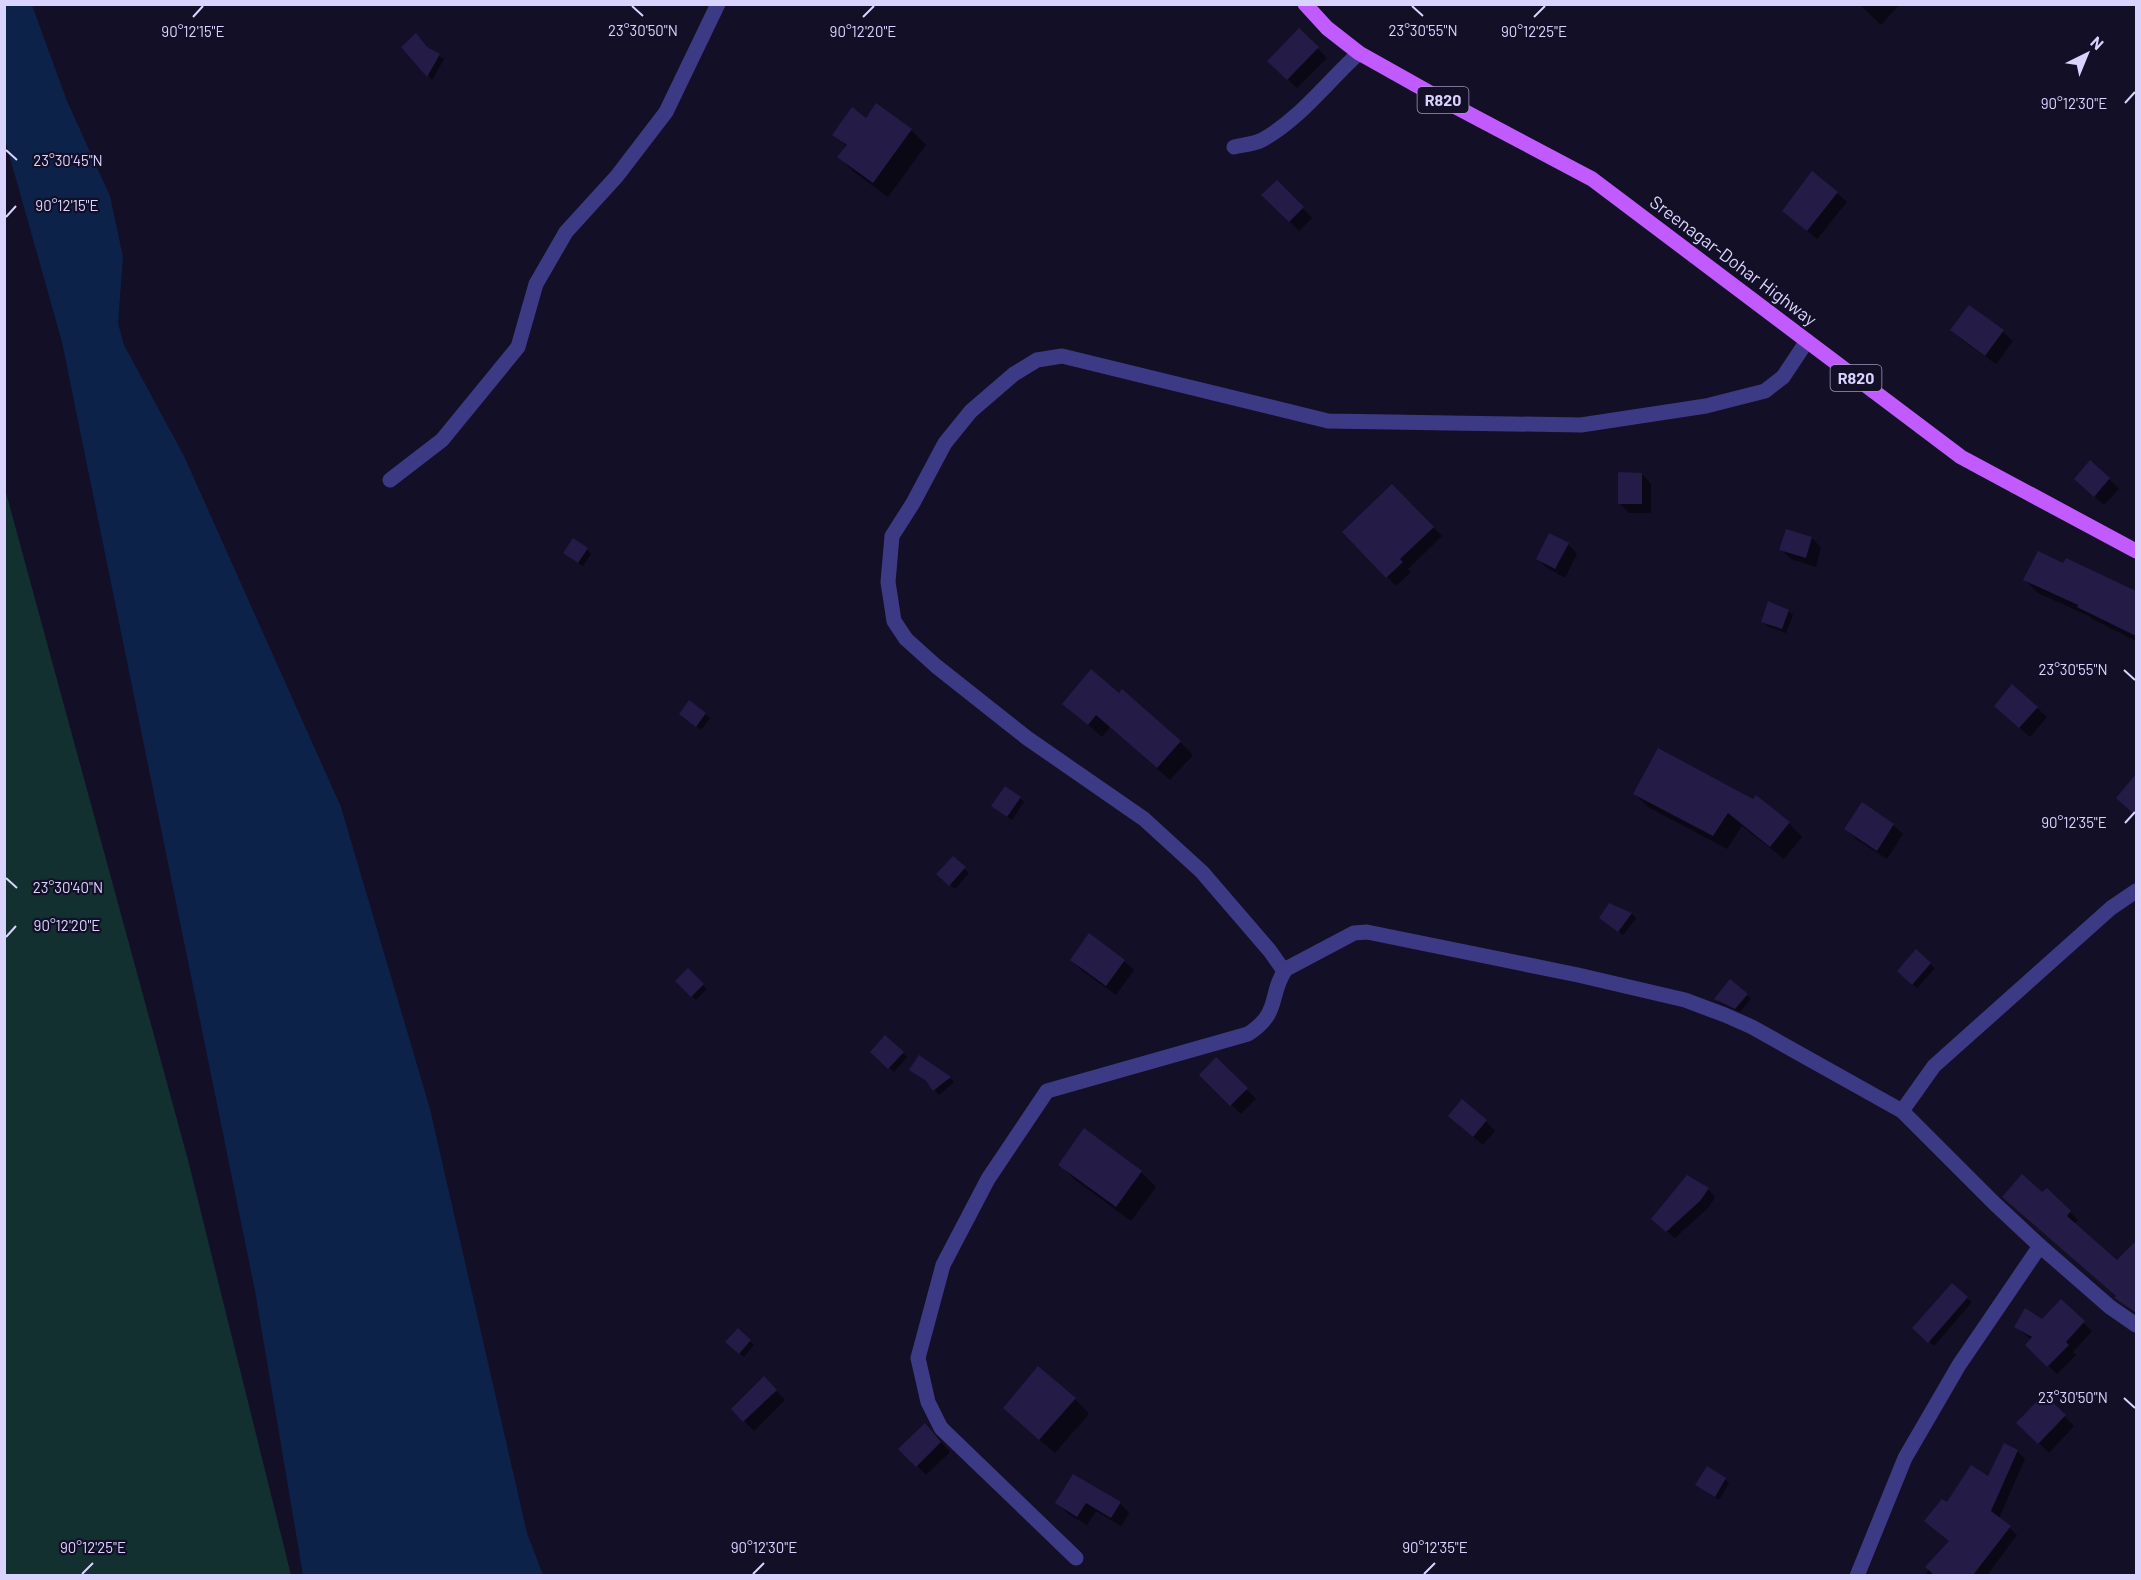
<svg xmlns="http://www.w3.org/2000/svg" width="2141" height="1580" font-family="Barlow,sans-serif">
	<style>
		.green { fill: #12302f }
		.water { fill: #0c2248 }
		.shadow { fill: #0007 }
		.building { fill: #241b47 }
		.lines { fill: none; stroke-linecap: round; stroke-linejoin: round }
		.minor { stroke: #3d3a85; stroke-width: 15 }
		.primary { stroke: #c25bff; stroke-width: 15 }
		.ticks { fill: none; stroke: #d9d4ff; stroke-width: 2 }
		.labels { text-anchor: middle; stroke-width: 4.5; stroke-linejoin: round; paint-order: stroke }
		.shield { fill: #130f26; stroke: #9e99be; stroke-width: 1.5 }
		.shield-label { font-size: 16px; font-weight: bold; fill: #d9d4ff }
		.street-label { font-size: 18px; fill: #d9d4ff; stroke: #130f26 }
		.ticks-label { font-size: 15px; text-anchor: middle; fill: #d9d4ff; stroke: #130f26; stroke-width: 4.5; stroke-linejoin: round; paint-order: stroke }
	</style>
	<rect width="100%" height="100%" fill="#130f26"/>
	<polygon class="green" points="5,489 188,1160 291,1575 5,1575"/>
	<polygon class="water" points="4,5 32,5 67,101 110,196 123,257 118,323 124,345 184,456 341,807 430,1109 527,1533 543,1575 303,1575 255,1291 62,342 5,140"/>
	<g class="shadow">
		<polygon points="1859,4 1900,4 1881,25"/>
		<polygon points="1299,30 1327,58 1297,88 1269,61"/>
		<polygon points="403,47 428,49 444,59 432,80"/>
		<polygon points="877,105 911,130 926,145 888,197 854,172 839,157 847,147 834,134 866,120"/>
		<polygon points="1277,182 1312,218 1299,231 1263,195"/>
		<polygon points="1837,193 1847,202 1817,239 1784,211"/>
		<polygon points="1970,307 2003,332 2013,341 1996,364 1962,340 1952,330"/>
		<polygon points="1642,474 1651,484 1651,513 1629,513 1619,503"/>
		<polygon points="2109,479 2119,489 2104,505 2085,488"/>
		<polygon points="1392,486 1442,536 1408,569 1411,572 1396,586 1344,532"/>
		<polygon points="1787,531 1812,538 1821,548 1816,567 1791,559 1781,549"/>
		<polygon points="1568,544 1577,554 1565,578 1547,568 1538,559"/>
		<polygon points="587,549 591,554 583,566 569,557"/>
		<polygon points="2064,565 2094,572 2136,593 2136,641 2092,619 2089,616 2038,593 2025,580"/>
		<polygon points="1788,611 1793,615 1786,633 1767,626 1762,621"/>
		<polygon points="2013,686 2047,717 2030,737 2005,715"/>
		<polygon points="1064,704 1180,742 1193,755 1170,780 1110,727 1102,737"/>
		<polygon points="680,714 705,714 710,718 701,730"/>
		<polygon points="2136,776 2136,816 2118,798"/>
		<polygon points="1635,794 1789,823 1802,837 1784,859 1742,826 1727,849 1648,807"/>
		<polygon points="1020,798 1024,802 1012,820 997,810"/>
		<polygon points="1893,825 1903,834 1887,859 1856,839 1846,829"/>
		<polygon points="953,858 969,873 955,889 938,874"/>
		<polygon points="1609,904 1632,914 1636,918 1623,935 1605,922"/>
		<polygon points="1916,952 1935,968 1917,988 1903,976"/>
		<polygon points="1072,960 1124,961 1134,970 1116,995 1081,970"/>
		<polygon points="688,971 707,989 696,1000 678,981"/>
		<polygon points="1747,995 1751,999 1740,1012 1720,1003 1716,999"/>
		<polygon points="885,1037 907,1057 894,1072 872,1052"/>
		<polygon points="919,1057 950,1078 954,1082 939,1095 929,1083 915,1074"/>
		<polygon points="1216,1059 1256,1099 1241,1114 1201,1075"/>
		<polygon points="1486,1121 1495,1131 1483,1145 1459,1125"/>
		<polygon points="1085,1130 1141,1172 1156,1187 1131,1221 1074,1179 1060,1164"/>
		<polygon points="1708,1189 1715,1197 1709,1207 1675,1238 1661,1227"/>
		<polygon points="2047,1190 2078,1220 2074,1224 2117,1262 2130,1249 2136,1255 2136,1314 2116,1298 2117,1296 2042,1194"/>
		<polygon points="1952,1285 1972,1302 1934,1346 1914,1328"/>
		<polygon points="2061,1301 2092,1331 2073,1352 2076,1355 2057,1374 2027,1345 2032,1340 2016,1327 2043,1321"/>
		<polygon points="738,1330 754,1345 744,1357 727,1342"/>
		<polygon points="764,1378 785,1400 754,1431 733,1409"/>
		<polygon points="2044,1396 2074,1426 2049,1453 2018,1423"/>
		<polygon points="1075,1399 1089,1414 1055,1453 1019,1422"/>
		<polygon points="934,1434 950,1452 926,1475 900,1449"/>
		<polygon points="2017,1451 2025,1459 1999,1518 2017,1535 1988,1574 1924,1576 1950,1541 1947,1505 1989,1479"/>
		<polygon points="1074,1476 1120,1503 1129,1513 1121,1526 1096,1511 1087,1525 1067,1513 1057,1503"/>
		<polygon points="1725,1479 1729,1483 1719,1500 1697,1485"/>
	</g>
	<g class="building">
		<polygon points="1299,28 1319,47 1287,80 1267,61"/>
		<polygon points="416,33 427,47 440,54 427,77 401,47"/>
		<polygon points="876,103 912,129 873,183 837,157 847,145 832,135 852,107 866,118"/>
		<polygon points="1812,171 1838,192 1807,231 1782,211"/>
		<polygon points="1277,180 1304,207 1289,222 1261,195"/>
		<polygon points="1969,305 2004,330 1985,356 1950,330"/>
		<polygon points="2090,460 2110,478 2094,497 2074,479"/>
		<polygon points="1618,472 1642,473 1642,504 1618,504"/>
		<polygon points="1392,484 1434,527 1400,559 1403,562 1386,578 1342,532"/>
		<polygon points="1786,529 1812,537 1806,558 1779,550"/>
		<polygon points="1549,533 1569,543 1555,569 1536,559"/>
		<polygon points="573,538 588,548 578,563 563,553"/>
		<polygon points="2038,551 2063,563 2066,558 2136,591 2136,636 2077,607 2078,605 2023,580"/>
		<polygon points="1768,601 1789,610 1782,629 1761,622"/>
		<polygon points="1091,669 1119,693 1122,689 1181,741 1157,768 1096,715 1088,725 1062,704"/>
		<polygon points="2012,684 2038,707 2019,728 1994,706"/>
		<polygon points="689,700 706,713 696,727 679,714"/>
		<polygon points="1658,748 1753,799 1756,795 1790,822 1770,847 1728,813 1713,836 1633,794"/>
		<polygon points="2136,774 2136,816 2116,798"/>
		<polygon points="1005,786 1021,797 1007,817 991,806"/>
		<polygon points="1862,802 1894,824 1877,851 1844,829"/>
		<polygon points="953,856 966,867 949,886 936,874"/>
		<polygon points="1609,903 1632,913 1618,932 1599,918"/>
		<polygon points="1089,933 1125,960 1106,986 1070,960"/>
		<polygon points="1916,949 1931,963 1912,985 1897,971"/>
		<polygon points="688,968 704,984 691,997 675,981"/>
		<polygon points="1730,979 1748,994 1735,1009 1714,999"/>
		<polygon points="885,1035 904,1052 888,1069 870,1052"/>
		<polygon points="919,1055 951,1077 933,1091 926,1081 909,1070"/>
		<polygon points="1216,1057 1248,1088 1230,1106 1199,1075"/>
		<polygon points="1462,1099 1487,1120 1473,1137 1448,1116"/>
		<polygon points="1084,1128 1142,1171 1116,1207 1058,1165"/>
		<polygon points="2022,1174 2042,1192 2047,1188 2071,1211 2067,1216 2117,1260 2136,1241 2136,1313 2116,1299 2114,1298 2116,1296 2002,1197"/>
		<polygon points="1687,1175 1709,1188 1701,1200 1666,1232 1651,1219"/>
		<polygon points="1952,1283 1968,1297 1928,1343 1912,1328"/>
		<polygon points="2061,1299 2085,1321 2066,1342 2069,1345 2047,1367 2025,1345 2032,1337 2014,1327 2025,1308 2042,1319"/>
		<polygon points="738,1328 751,1340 739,1354 725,1342"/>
		<polygon points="1038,1366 1076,1398 1039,1440 1003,1408"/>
		<polygon points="764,1376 777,1390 743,1422 731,1409"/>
		<polygon points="2044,1394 2066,1415 2038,1444 2016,1423"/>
		<polygon points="925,1423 941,1442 916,1467 898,1449"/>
		<polygon points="2004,1443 2018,1450 1991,1511 2011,1526 1973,1575 1934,1575 1925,1567 1949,1541 1924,1521 1942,1499 1947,1502 1971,1465 1988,1476"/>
		<polygon points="1707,1466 1726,1478 1715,1497 1695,1485"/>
		<polygon points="1073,1474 1121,1502 1111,1518 1086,1503 1077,1517 1055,1503"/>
	</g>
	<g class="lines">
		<g class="minor">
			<path d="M1234,147C1243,145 1254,144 1262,140C1300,119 1327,82 1359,53"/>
			<polyline points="390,480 442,440 518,347 536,284 566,232 617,176 666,112 718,4"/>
			<polyline points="2136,891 2111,908 1934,1066 1902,1111 1994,1203 2040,1246 2110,1307 2136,1325"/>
			<polyline points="1284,971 1270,951 1202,872 1144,819 1027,738 936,666 906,639 894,621 888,582 892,536 913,503 945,443 971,411 1014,374 1037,360 1062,356 1328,421 1581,425 1706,406 1765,391 1783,377 1807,341"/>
			<path d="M1076,1558L941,1428L928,1402L918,1358L943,1265L988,1179L1047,1091L1248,1034C1282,1012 1268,994 1286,969L1354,933L1367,932L1578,975L1685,1000L1725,1015L1752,1027L1902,1111"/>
			<polyline points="1857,1576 1905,1458 1959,1365 2040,1246"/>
		</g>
		<polyline class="primary" points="1305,4 1327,28 1359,53 1441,99 1592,179 1961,457 2136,551"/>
	</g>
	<path class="ticks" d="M632,6L643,16M1412,6L1423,16M193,17L203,6M863,17L874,6M1534,17L1545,6M2125,103L2135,92M6,150L17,160M6,217L16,206M2124,670L2135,680M2125,823L2135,812M6,878L17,888M6,937L16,926M2124,1398L2135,1408M82,1574L93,1563M753,1574L764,1563M1424,1574L1435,1563"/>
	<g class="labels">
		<g class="shield">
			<rect x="1417.5" y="87" width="51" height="26" rx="4.5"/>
			<rect x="1830.5" y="365" width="51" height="26" rx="4.5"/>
		</g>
		<g class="shield-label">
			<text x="1443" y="106">R820</text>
			<text x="1856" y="384">R820</text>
		</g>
		<g class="street-label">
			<text transform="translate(1733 261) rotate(37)" y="6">Sreenagar-Dohar Highway</text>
		</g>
	</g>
	<g class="ticks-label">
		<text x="643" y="36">23°30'50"N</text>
		<text x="1423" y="36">23°30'55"N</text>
		<text x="863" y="37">90°12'20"E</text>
		<text x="1534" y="37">90°12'25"E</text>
		<text x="193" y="37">90°12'15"E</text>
		<text x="2074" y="109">90°12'30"E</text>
		<text x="68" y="166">23°30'45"N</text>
		<text x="67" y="211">90°12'15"E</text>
		<text x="2073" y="675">23°30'55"N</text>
		<text x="2074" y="828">90°12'35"E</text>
		<text x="68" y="893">23°30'40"N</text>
		<text x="67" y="931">90°12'20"E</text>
		<text x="2073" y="1403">23°30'50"N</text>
		<text x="93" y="1553">90°12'25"E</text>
		<text x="764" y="1553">90°12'30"E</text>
		<text x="1435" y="1553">90°12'35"E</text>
	</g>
	<rect width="2141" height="1580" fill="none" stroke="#d9d4ff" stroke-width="12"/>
	<g transform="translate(2087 54) rotate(43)" stroke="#130f26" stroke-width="4.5" paint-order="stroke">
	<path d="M0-4.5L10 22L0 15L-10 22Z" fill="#d9d4ff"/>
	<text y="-9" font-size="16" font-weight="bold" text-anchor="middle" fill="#d9d4ff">N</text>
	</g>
</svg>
